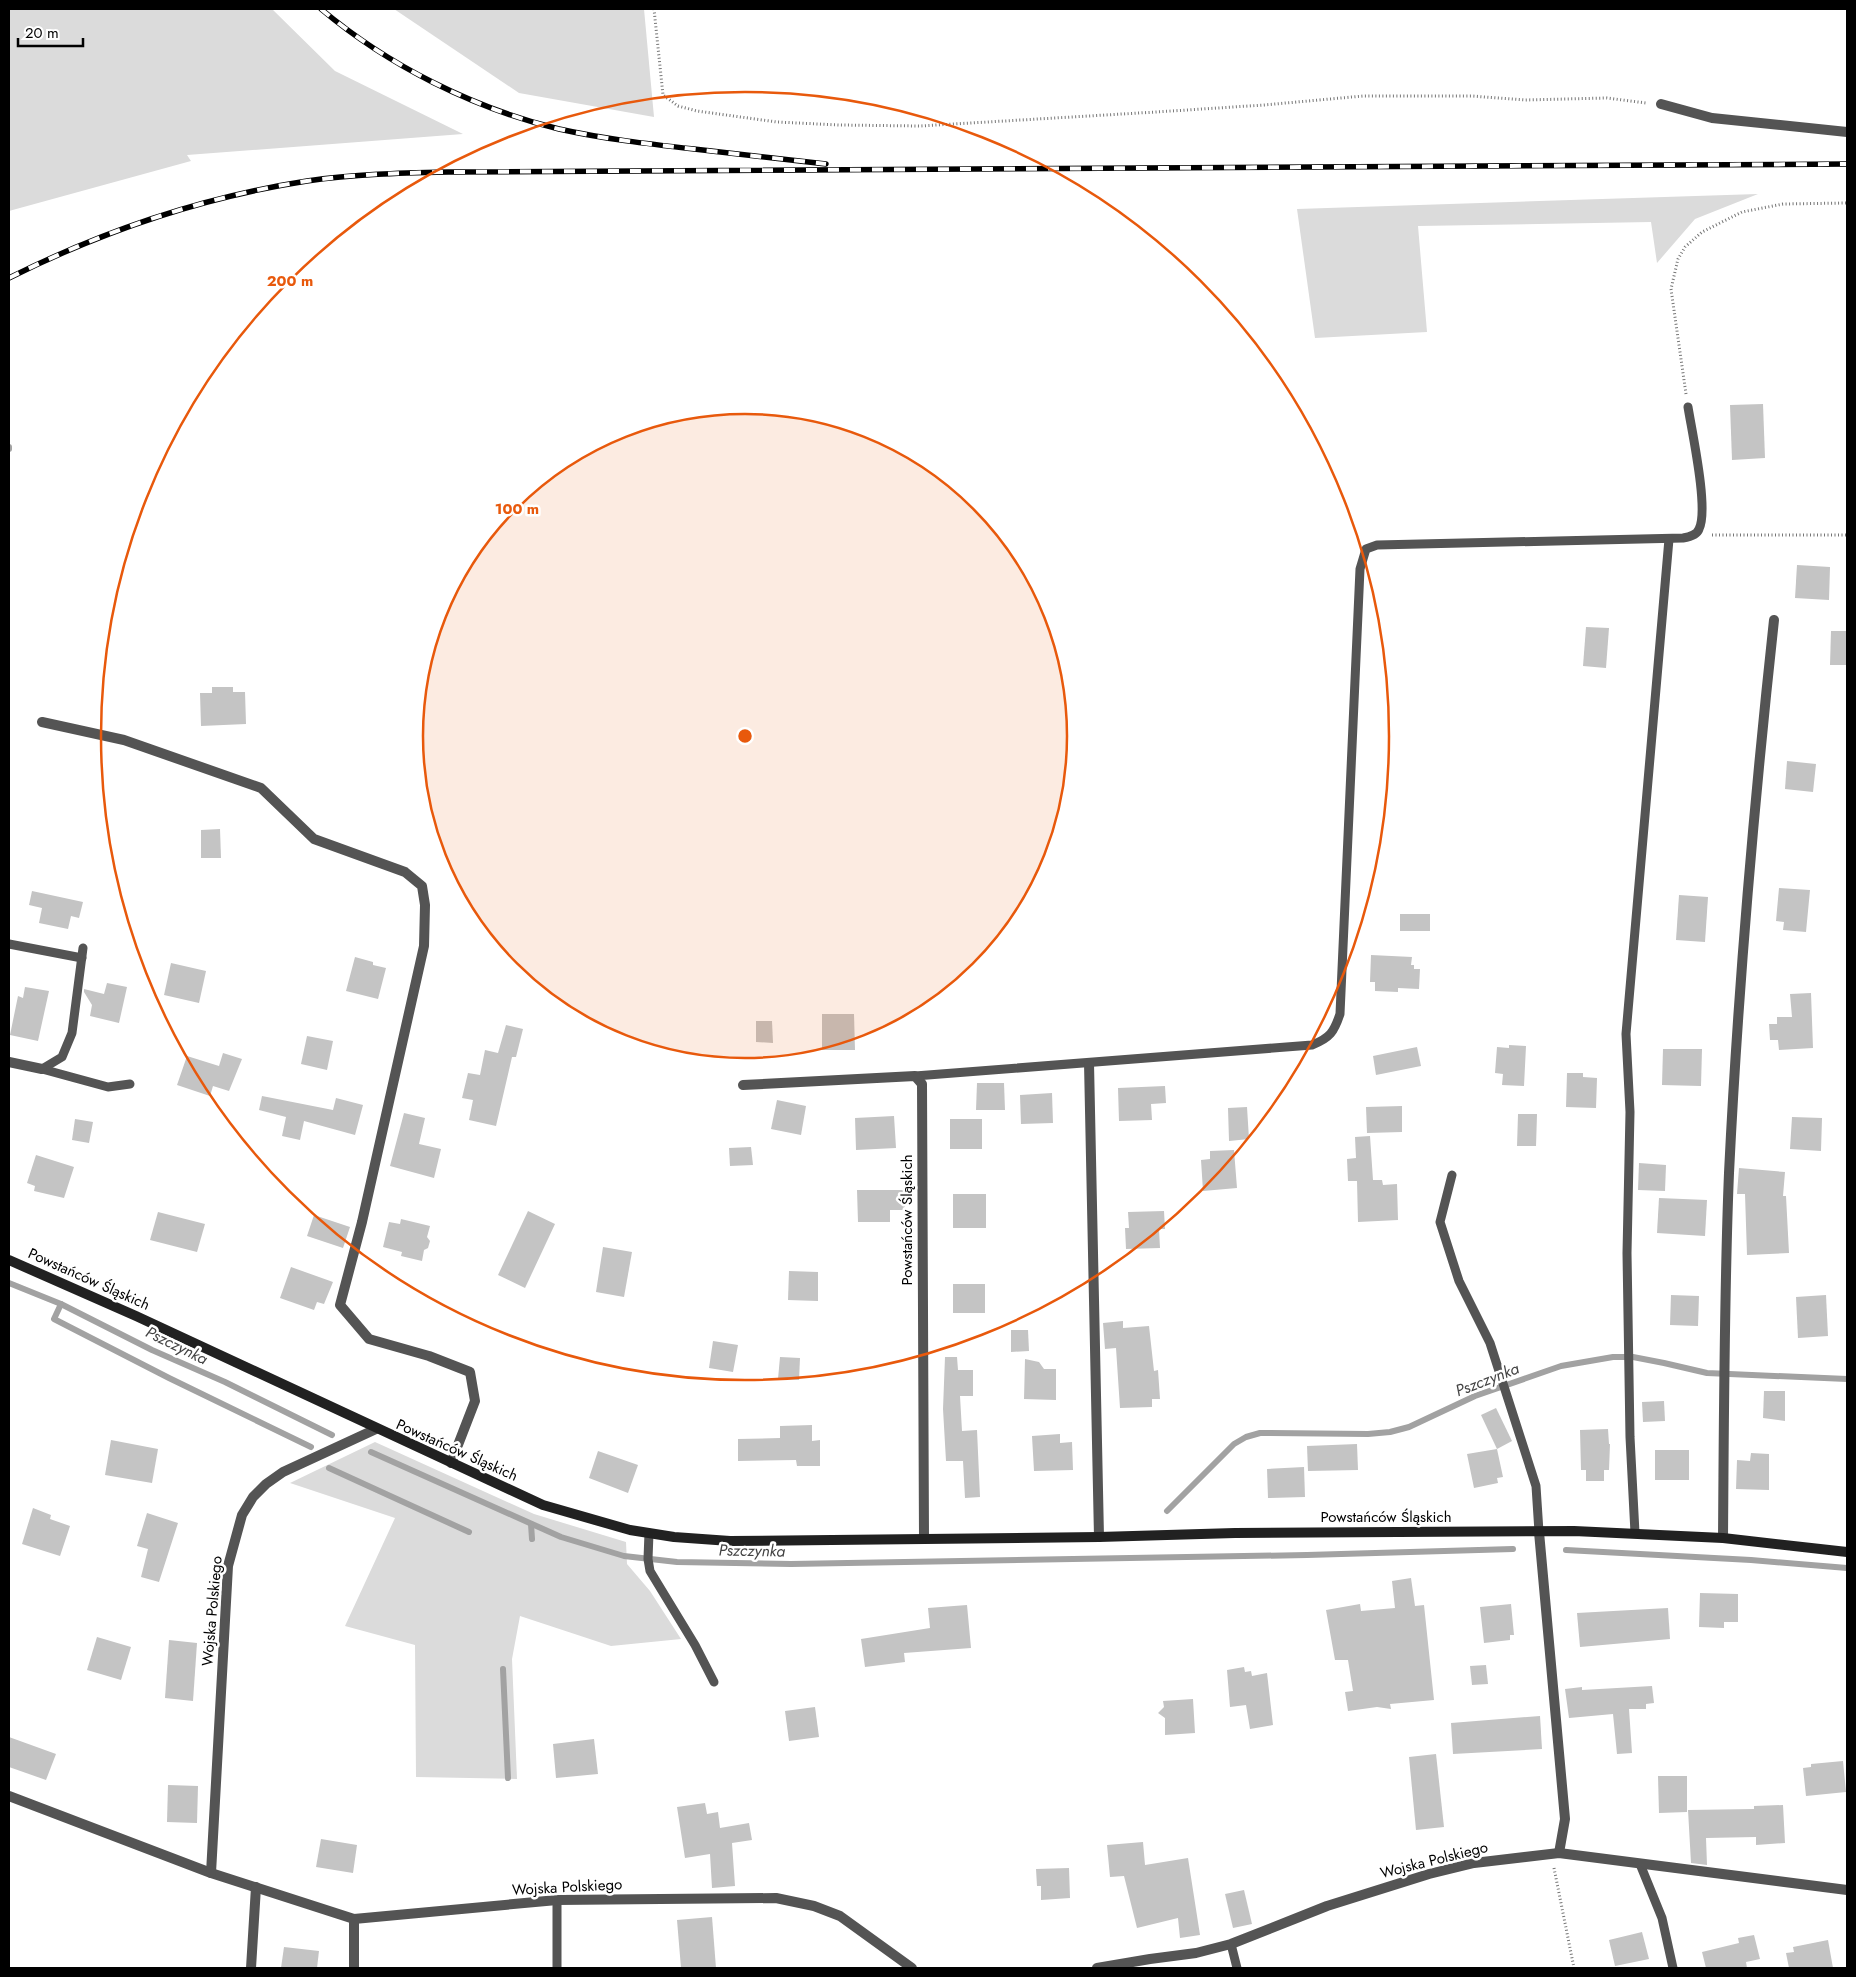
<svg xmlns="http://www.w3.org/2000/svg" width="1856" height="1977" font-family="Jost,sans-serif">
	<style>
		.green { fill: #dbdbdb }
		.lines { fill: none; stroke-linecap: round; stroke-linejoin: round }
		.stream { stroke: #a2a2a2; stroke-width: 6 }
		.building { fill: #c4c4c4 }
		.path { stroke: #767676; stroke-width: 3; stroke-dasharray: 1 2.5; stroke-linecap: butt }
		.lane { stroke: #545454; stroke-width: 9 }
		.street { stroke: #545454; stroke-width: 10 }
		.secondary { stroke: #212121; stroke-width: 10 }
		.rail-casing { stroke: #000; stroke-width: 5.5 }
		.rail { stroke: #fff; stroke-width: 4; stroke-dasharray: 11; stroke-linecap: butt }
		.ring { fill: none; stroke: #e8590c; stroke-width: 2.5 }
		.labels { text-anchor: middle; stroke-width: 5; stroke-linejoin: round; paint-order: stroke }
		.street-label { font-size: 15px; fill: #000; stroke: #fff }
		.water-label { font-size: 16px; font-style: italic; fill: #434343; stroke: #fff }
		.centre { fill: #e8590c; stroke: #fff; stroke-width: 2.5 }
		.ring-label { font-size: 15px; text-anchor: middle; font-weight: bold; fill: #e8590c; stroke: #fff; stroke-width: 5; stroke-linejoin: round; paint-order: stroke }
	</style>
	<rect width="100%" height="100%" fill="#fff"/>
	<g class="green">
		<polygon points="9,9 272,9 335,71 463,134 187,155 191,161 9,211"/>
		<polygon points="394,9 644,9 654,117 519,93"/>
		<polygon points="1758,194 1695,219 1657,263 1651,222 1418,226 1427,332 1315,338 1297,209"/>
		<polygon points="375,1442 534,1514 626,1542 627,1564 650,1591 681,1639 611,1646 520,1616 512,1659 517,1779 416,1777 415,1645 345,1626 395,1518 290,1483"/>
	</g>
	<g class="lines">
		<g class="stream">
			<polyline points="9,447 9,449"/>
			<polyline points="9,1283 61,1304 152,1350 225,1382 332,1435"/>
			<polyline points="61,1304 54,1319 169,1378 311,1447"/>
			<polyline points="371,1452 561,1537 624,1556 677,1562 791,1564 1307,1555 1513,1549"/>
			<polyline points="329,1468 469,1532"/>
			<polyline points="1167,1511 1234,1444 1246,1437 1260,1433 1368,1434 1390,1432 1409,1427 1475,1396 1561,1366 1613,1357 1633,1357 1664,1363 1707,1373 1847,1379"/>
			<polyline points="531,1524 532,1539"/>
			<polyline points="1566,1550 1751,1560 1847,1568"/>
			<polyline points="503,1669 508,1778"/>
		</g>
	</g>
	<g class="building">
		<polygon points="1763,404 1765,458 1732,460 1730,405"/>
		<polygon points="1797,565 1830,567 1829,600 1795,598"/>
		<polygon points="1586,627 1609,628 1606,668 1583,666"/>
		<polygon points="1831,631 1847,631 1847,665 1830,665"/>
		<polygon points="212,687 233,687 233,692 245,692 246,724 201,726 200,693 212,693"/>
		<polygon points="1787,761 1816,764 1813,792 1785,789"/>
		<polygon points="220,829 221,858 201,858 201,830"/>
		<polygon points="1779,888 1810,890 1806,932 1783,930 1784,922 1776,921"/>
		<polygon points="32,891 83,902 79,918 71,916 68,929 39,923 42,908 29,905"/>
		<polygon points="1679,895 1708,897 1705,942 1676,940"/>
		<rect x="1400" y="914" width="30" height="17"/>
		<polygon points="1371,955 1412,957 1411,965 1414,965 1414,969 1420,969 1419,989 1398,988 1398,992 1375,991 1375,982 1370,982"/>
		<polygon points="355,957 373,962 373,965 386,968 378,999 346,991"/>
		<polygon points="171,963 206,971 199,1003 164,995"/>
		<polygon points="107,983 127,987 119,1023 90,1016 92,1005 84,992 84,989 104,994"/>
		<polygon points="25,987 49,991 38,1041 10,1035 18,996 23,998"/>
		<polygon points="1811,993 1813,1048 1779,1050 1778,1040 1770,1040 1769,1024 1777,1024 1777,1017 1792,1017 1790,994"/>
		<polygon points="822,1014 854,1014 855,1050 822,1050"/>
		<polygon points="756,1021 772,1021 773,1043 756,1042"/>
		<polygon points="506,1025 523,1029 516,1057 512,1057 496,1126 469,1120 473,1100 462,1098 468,1073 480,1075 485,1050 498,1053"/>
		<polygon points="307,1036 333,1041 327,1070 301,1064"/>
		<polygon points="1509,1045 1526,1046 1524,1086 1502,1085 1503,1074 1495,1073 1497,1047 1509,1048"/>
		<polygon points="1417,1047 1421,1066 1376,1075 1373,1056"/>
		<polygon points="1663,1049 1702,1049 1701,1086 1662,1085"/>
		<polygon points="223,1053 242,1059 229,1091 213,1086 210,1096 177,1085 187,1056 219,1066"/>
		<polygon points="1567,1073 1583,1073 1583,1077 1597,1078 1596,1108 1566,1107"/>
		<polygon points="977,1083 1004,1083 1005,1110 976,1110"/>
		<polygon points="1165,1086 1166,1103 1151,1104 1152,1120 1119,1121 1118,1088"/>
		<polygon points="1052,1093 1053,1123 1021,1124 1020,1095"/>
		<polygon points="262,1096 333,1110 336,1098 363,1105 355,1135 304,1121 300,1140 282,1136 286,1117 259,1110"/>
		<polygon points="777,1100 806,1106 801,1135 771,1129"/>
		<polygon points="1402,1106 1402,1132 1367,1133 1366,1107"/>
		<polygon points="1247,1107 1249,1139 1229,1141 1228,1108"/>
		<polygon points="404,1113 425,1118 419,1144 441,1149 434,1178 390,1166"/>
		<polygon points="1518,1114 1537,1114 1536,1146 1517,1146"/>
		<polygon points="894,1116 896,1148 856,1150 855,1118"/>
		<polygon points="1792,1117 1822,1118 1821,1151 1790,1149"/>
		<polygon points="75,1119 93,1122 89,1143 72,1140"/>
		<rect x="950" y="1119" width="32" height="30"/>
		<polygon points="1370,1136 1373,1180 1382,1180 1383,1185 1397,1184 1398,1220 1358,1222 1357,1181 1348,1181 1347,1159 1356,1158 1355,1137"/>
		<polygon points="751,1147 753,1165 730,1166 729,1148"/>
		<polygon points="1234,1150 1237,1188 1203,1191 1201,1160 1210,1159 1210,1151"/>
		<polygon points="36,1155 74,1167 64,1198 34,1191 35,1186 27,1183"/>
		<polygon points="1639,1163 1666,1165 1665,1191 1638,1190"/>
		<polygon points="1739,1168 1785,1172 1783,1196 1786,1196 1789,1253 1747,1255 1745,1194 1737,1194"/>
		<polygon points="857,1190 905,1190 905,1210 890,1210 890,1222 858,1222"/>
		<rect x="953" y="1194" width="33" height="34"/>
		<polygon points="1659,1198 1707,1200 1705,1236 1657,1233"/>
		<polygon points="528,1211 555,1224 525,1288 498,1275"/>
		<polygon points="1164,1211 1165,1229 1159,1229 1160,1248 1126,1249 1125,1228 1129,1228 1128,1212"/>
		<polygon points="158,1212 205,1224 197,1252 150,1240"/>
		<polygon points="314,1215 350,1227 343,1248 307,1236"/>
		<polygon points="401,1219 430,1226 427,1237 430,1241 428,1248 424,1250 422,1261 401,1256 402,1252 383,1247 389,1222 400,1224"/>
		<polygon points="603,1247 632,1252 624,1297 596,1292"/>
		<polygon points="291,1267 333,1282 324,1304 317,1302 314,1310 280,1298"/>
		<polygon points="789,1271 818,1272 818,1301 788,1300"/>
		<rect x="953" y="1284" width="32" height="29"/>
		<polygon points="1671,1295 1699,1296 1698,1326 1670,1325"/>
		<polygon points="1826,1295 1828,1336 1798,1338 1796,1297"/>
		<polygon points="1123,1321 1123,1328 1149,1326 1154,1371 1158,1370 1160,1399 1152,1399 1152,1407 1120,1408 1116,1348 1105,1349 1103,1323"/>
		<polygon points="1011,1330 1028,1330 1029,1351 1011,1352"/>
		<polygon points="713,1341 738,1345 733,1372 709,1368"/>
		<polygon points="780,1357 800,1358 799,1380 778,1379"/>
		<polygon points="945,1357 957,1357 958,1370 973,1370 973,1396 960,1396 962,1431 977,1430 980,1497 965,1498 963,1461 946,1461 943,1409"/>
		<polygon points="1025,1359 1039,1362 1044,1369 1056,1369 1056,1400 1024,1399"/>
		<polygon points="1764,1391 1785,1391 1785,1421 1763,1418"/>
		<polygon points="1664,1401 1665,1421 1643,1422 1642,1402"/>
		<polygon points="1496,1408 1512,1441 1497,1449 1481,1415"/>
		<polygon points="812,1425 812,1441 820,1440 820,1466 797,1466 796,1460 738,1461 738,1439 780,1438 780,1426"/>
		<polygon points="1608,1429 1609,1444 1610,1444 1609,1470 1604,1470 1604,1481 1586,1481 1586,1470 1581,1470 1580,1430"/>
		<polygon points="1060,1434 1060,1443 1072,1442 1073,1470 1034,1471 1032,1436"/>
		<polygon points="111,1440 158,1449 152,1483 105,1475"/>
		<polygon points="1357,1444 1358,1470 1308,1471 1307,1446"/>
		<polygon points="1497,1449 1503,1477 1497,1478 1498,1483 1474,1488 1467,1454"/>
		<rect x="1655" y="1450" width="34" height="30"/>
		<polygon points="598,1451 638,1465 628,1493 589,1478"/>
		<polygon points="1751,1453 1769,1454 1769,1490 1736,1489 1737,1460 1750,1461"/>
		<polygon points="1304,1467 1305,1497 1268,1498 1267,1469"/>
		<polygon points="33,1508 51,1515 50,1519 70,1526 60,1556 22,1544"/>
		<polygon points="147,1513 178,1523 159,1582 141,1577 148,1549 137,1546"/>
		<polygon points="1411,1578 1415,1606 1424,1605 1434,1700 1390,1704 1391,1709 1377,1707 1348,1711 1345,1692 1353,1691 1348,1660 1335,1660 1326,1610 1360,1604 1361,1611 1395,1608 1392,1581"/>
		<polygon points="1700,1593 1738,1594 1738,1622 1724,1622 1724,1628 1699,1627"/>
		<polygon points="1511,1604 1514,1635 1510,1635 1510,1640 1484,1643 1480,1607"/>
		<polygon points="967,1605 971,1648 904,1653 905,1662 865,1667 861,1639 930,1628 928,1608"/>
		<polygon points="1668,1608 1670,1639 1580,1647 1577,1613"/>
		<polygon points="97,1637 131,1647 121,1680 87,1670"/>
		<polygon points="169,1640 197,1643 193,1701 165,1698"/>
		<polygon points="1486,1665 1488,1684 1472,1685 1470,1666"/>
		<polygon points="1244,1667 1245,1672 1251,1671 1252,1676 1267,1673 1273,1725 1250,1729 1246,1705 1230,1707 1227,1670"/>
		<polygon points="1652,1686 1654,1703 1646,1704 1646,1709 1629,1709 1632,1753 1617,1754 1613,1714 1569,1718 1565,1689 1582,1687 1582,1690"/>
		<polygon points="1193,1699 1195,1733 1165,1735 1165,1718 1158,1713 1164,1707 1163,1701"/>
		<polygon points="815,1707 819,1737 789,1741 785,1711"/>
		<polygon points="1540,1716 1542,1749 1453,1754 1451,1723"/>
		<polygon points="9,1737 56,1754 46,1780 9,1767"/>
		<polygon points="594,1739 598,1774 556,1778 553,1744"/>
		<polygon points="1436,1754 1444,1827 1416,1830 1409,1757"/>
		<polygon points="1843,1761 1846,1792 1806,1796 1803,1768 1811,1767 1811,1764"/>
		<polygon points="1658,1776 1687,1776 1687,1812 1659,1813"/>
		<polygon points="168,1785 198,1786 197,1823 167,1822"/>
		<polygon points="705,1803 707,1814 718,1812 720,1828 749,1823 752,1840 732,1843 735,1886 712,1888 710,1854 685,1858 677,1807"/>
		<polygon points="1783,1805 1785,1843 1756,1845 1756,1837 1706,1838 1707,1865 1691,1863 1688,1810 1754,1809 1754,1806"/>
		<polygon points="321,1839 357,1845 353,1873 316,1867"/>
		<polygon points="1143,1842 1145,1865 1188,1858 1200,1935 1180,1938 1178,1918 1137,1928 1124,1876 1110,1877 1107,1845"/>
		<polygon points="1069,1868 1070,1898 1041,1900 1041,1886 1037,1886 1036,1869"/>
		<polygon points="1244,1890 1252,1924 1233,1928 1225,1894"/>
		<polygon points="712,1917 716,1968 681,1968 677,1920"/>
		<polygon points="1642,1932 1649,1959 1615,1966 1609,1940"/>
		<polygon points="1754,1935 1760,1959 1746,1962 1747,1968 1706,1968 1702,1952 1739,1943 1738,1938"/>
		<polygon points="1828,1940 1833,1968 1789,1968 1786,1953 1794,1952 1793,1947"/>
		<polygon points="284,1947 319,1951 317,1968 281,1968"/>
	</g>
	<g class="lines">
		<g class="path">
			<polyline points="654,9 663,95 678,106 697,111 777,122 839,125 920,126 1156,112 1264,105 1363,96 1472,96 1525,100 1607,98 1646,103"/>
			<polyline points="1686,394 1671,289 1678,259 1685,247 1702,232 1742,212 1783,204 1847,203"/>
			<polyline points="1712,535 1847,535"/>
			<polyline points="1554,1868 1574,1968"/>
		</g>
		<g class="lane">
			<polyline points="9,944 82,958"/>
			<polyline points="42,1069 62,1057 72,1033 83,948"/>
			<polyline points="42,1069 108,1087 130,1084"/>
			<path d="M915,1076L1312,1045C1330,1038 1334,1032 1340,1014L1360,569L1366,549L1377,545L1683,538C1689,537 1697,535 1699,529C1709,510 1692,432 1688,407"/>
			<polyline points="1452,1175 1440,1222 1459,1281 1490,1343 1536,1486 1539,1532"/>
			<polyline points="649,1533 648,1559 650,1571 695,1645 714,1682"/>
			<polyline points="1635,1533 1630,1437 1627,1253 1630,1112 1626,1034 1669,539"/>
			<polyline points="1640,1864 1662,1918 1673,1968"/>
			<polyline points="557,1900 557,1968"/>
			<polyline points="1231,1944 1237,1968"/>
		</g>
		<g class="street">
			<polyline points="1661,104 1712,118 1847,132"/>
			<polyline points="42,722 124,740 261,788 314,839 405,872 422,886 425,905 424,946 362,1222 340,1305 369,1339 429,1356 470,1372 475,1401 451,1463"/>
			<polyline points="9,1062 42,1069"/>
			<polyline points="1089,1063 1099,1537"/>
			<polyline points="743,1085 915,1076 922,1084 924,1538"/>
			<polyline points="1539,1532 1565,1819 1559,1853"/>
			<path d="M1723,1538C1724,1416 1724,1295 1729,1173C1738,989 1754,804 1774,620"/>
			<polyline points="9,1796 211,1873 354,1919 557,1900 776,1898 814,1906 840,1916 912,1968"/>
			<polyline points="211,1873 228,1566 242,1515 253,1497 266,1484 283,1472 376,1429"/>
			<polyline points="354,1919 354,1968"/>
			<polyline points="251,1968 256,1887"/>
			<polyline points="1097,1968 1150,1959 1196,1953 1231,1944 1327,1906 1429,1874 1474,1863 1559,1853 1847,1890"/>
		</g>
		<polyline class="secondary" points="9,1260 136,1316 543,1505 630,1530 674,1537 730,1541 1099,1537 1235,1533 1574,1531 1723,1538 1847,1552"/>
		<g class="rail-casing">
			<g id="rail">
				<path d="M321,9C389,66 473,108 559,129C604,139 649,144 694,149C738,154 782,159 826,164"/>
				<path d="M9,278C103,231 203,197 307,181C354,174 401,173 448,172L1847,164"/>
			</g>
		</g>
		<use href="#rail" class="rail"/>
	</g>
	<circle cx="745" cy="736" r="322" fill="#e8590c" fill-opacity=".12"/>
	<g class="ring">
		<circle cx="745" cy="736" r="322"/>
		<circle cx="745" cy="736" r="644"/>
	</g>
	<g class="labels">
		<g class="street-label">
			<text transform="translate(907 1220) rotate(-90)" y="5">Powstańców Śląskich</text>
			<text transform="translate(89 1279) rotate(24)" y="5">Powstańców Śląskich</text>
			<text transform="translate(457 1450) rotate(24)" y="5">Powstańców Śląskich</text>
			<text x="1386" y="1522">Powstańców Śląskich</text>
			<text transform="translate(212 1611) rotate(-85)" y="5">Wojska Polskiego</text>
			<text transform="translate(1434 1860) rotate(-14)" y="5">Wojska Polskiego</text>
			<text transform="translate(567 1887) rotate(-3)" y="5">Wojska Polskiego</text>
		</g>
		<g class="water-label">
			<text transform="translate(177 1345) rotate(26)" y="6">Pszczynka</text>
			<text transform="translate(1487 1379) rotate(-21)" y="6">Pszczynka</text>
			<text transform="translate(752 1550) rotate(1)" y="6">Pszczynka</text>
		</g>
	</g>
	<circle cx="745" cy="736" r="8" class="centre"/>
	<g class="ring-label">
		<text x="290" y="286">200 m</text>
		<text x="517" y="514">100 m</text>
	</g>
	<rect width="1856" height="1977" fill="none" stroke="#000000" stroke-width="20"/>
	<path d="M18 38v8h65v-8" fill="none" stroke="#000000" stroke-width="2.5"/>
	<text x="25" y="38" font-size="15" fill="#000000" stroke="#ffffff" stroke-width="4" paint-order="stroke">20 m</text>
</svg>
